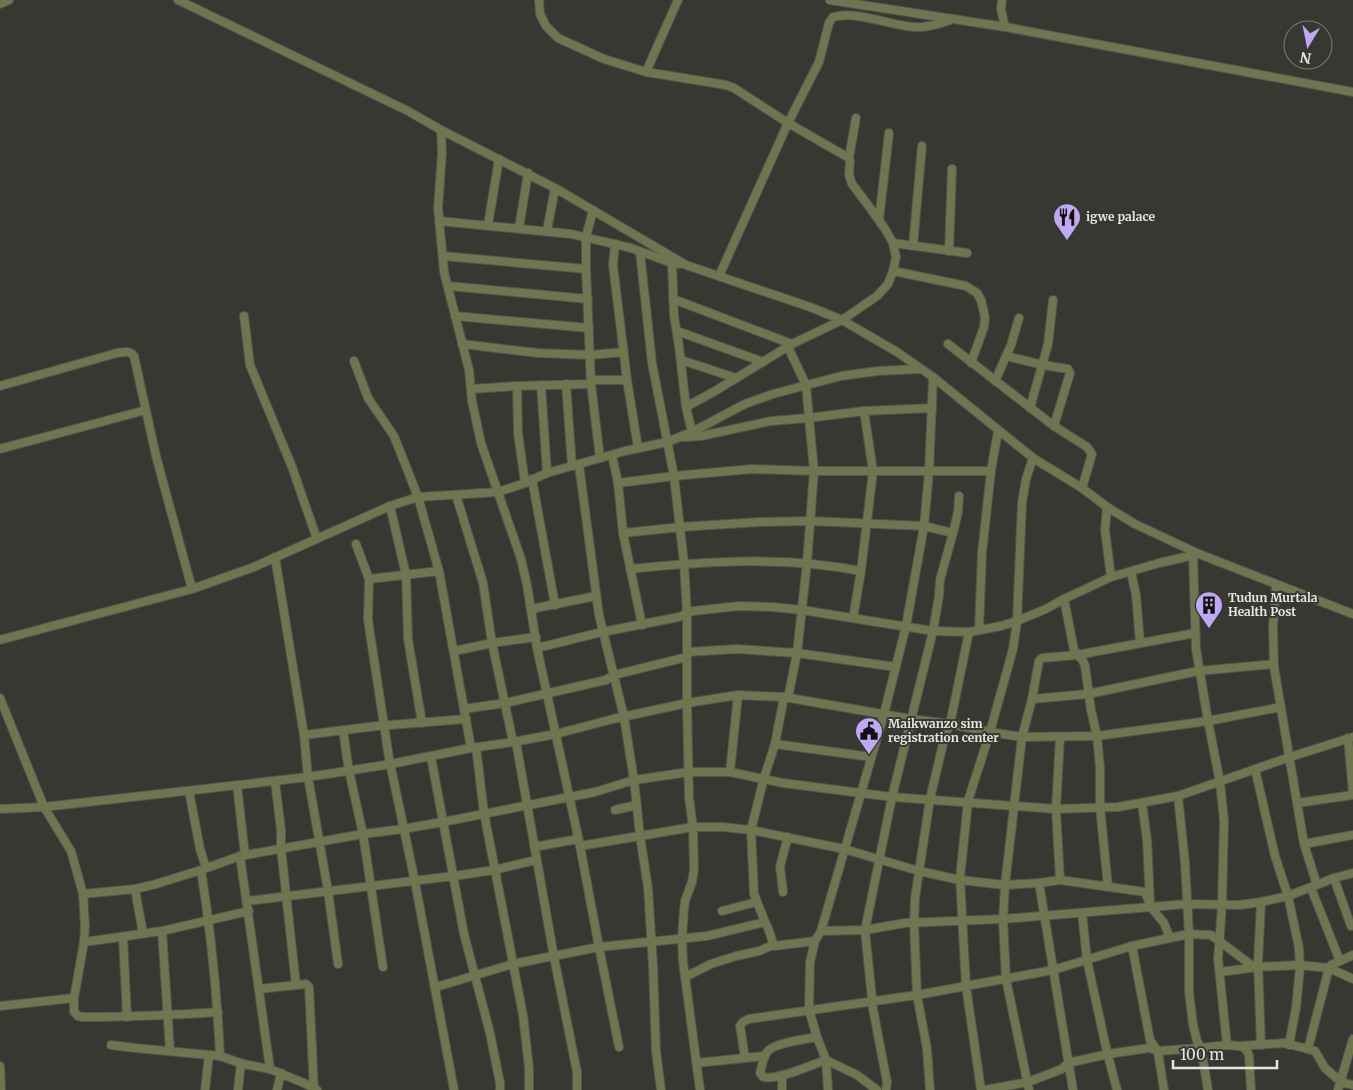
<svg xmlns="http://www.w3.org/2000/svg" width="1353" height="1090" font-family="Merriweather,serif">
	<style>
		.lines { fill: none; stroke-linecap: round; stroke-linejoin: round }
		.minor-casing { stroke: #53544e; stroke-width: 10 }
		.minor { stroke: #6d7651; stroke-width: 8 }
		.labels { text-anchor: middle; stroke-width: 4; stroke-linejoin: round; paint-order: stroke }
		.poi-label { font-size: 12px; font-weight: bold; fill: #e4e6e1; stroke: #373832; text-anchor: start }
	</style>
	<rect width="100%" height="100%" fill="#373832"/>
	<g class="lines">
		<g class="minor-casing">
			<g id="minor">
				<polyline points="178,0 408,111 441,130 555,188 686,265 810,307 842,320 897,352 933,377 1033,458 1082,488 1107,507 1135,524 1199,554 1353,614"/>
				<polyline points="539,0 540,14 546,26 558,38 604,59 646,72 726,85 734,88 788,123 849,158"/>
				<polyline points="830,0 1005,27 1353,92"/>
				<polyline points="1002,0 1001,9 1005,27"/>
				<polyline points="0,4 9,0"/>
				<polyline points="646,72 678,0"/>
				<polyline points="441,130 442,153 438,208 444,272 469,370 472,401 481,443 521,559 527,585 537,648 580,846 599,947 619,1047"/>
				<polyline points="593,210 586,237 586,269 591,384 600,458"/>
				<polyline points="879,220 889,133"/>
				<polyline points="439,221 571,234 631,248 672,263 680,264"/>
				<polyline points="488,225 499,159"/>
				<polyline points="519,228 528,173"/>
				<polyline points="547,231 555,188"/>
				<polyline points="893,243 967,253"/>
				<polyline points="615,244 613,265 627,380 638,448"/>
				<polyline points="913,246 922,146"/>
				<polyline points="949,251 952,169"/>
				<polyline points="640,252 652,363 674,476 684,563 687,614 687,703 689,798 693,827 694,870 692,882 685,901 684,909 682,938 683,961 700,1090"/>
				<polyline points="443,256 586,269"/>
				<polyline points="672,263 674,316 679,346 686,407 692,432"/>
				<polyline points="893,271 966,286 977,293 981,300 985,317 984,327 971,363"/>
				<path d="M719,276L788,123L819,62L829,23L833,17C858,10 889,26 915,27C927,28 939,24 950,20"/>
				<polyline points="448,286 588,299"/>
				<polyline points="673,299 792,344"/>
				<polyline points="244,316 250,365 292,467 317,539"/>
				<polyline points="455,316 589,328"/>
				<polyline points="677,331 763,362"/>
				<polyline points="462,344 538,353 590,355 624,352"/>
				<polyline points="948,344 1054,426 1087,447 1092,454 1082,488"/>
				<polyline points="788,347 806,385 814,471 807,563 797,653 788,698"/>
				<polyline points="1006,356 1043,365 1068,369 1070,373 1054,426"/>
				<polyline points="681,360 736,378"/>
				<polyline points="354,361 368,398 394,436 418,497 439,571 471,748"/>
				<polyline points="591,380 627,380"/>
				<polyline points="995,381 1011,345 1019,318"/>
				<polyline points="566,384 572,466"/>
				<polyline points="541,385 547,473"/>
				<path d="M0,386L117,353C124,352 129,350 134,356L156,456L192,589"/>
				<polyline points="517,386 518,433 525,483"/>
				<polyline points="471,389 517,386 591,384"/>
				<polyline points="686,407 715,391 792,344 842,320 877,296 888,284 893,271 896,257 893,243 885,229 868,205 852,184 849,175 850,161 849,158 856,118"/>
				<polyline points="1030,408 1048,344 1053,300"/>
				<polyline points="683,437 701,436 771,421 808,418 864,411 932,408"/>
				<polyline points="0,449 146,410"/>
				<polyline points="612,455 618,483 623,533 642,625"/>
				<polyline points="579,465 599,615 624,717 634,780 640,836 648,888 653,966 656,1051 661,1090"/>
				<polyline points="532,479 555,605"/>
				<polyline points="618,483 674,476 752,469 814,471 991,471"/>
				<polyline points="456,495 483,583 492,643 513,742"/>
				<polyline points="390,506 406,575 408,639 422,723"/>
				<polyline points="1107,507 1105,530 1111,577"/>
				<polyline points="623,533 681,527 759,522 810,521 924,526 953,533 940,580 939,596 933,631 892,797 865,930 873,1009 887,1082 886,1090"/>
				<polyline points="953,533 958,512 959,496"/>
				<polyline points="356,544 369,579 368,620 389,758 415,882 454,1090"/>
				<polyline points="1193,555 1196,649 1208,721 1220,782 1224,821 1222,905 1218,959 1227,1045"/>
				<polyline points="275,557 304,735 308,777 328,891 338,964"/>
				<path d="M630,569C705,561 787,556 861,571L853,618"/>
				<polyline points="861,571 873,471 864,411"/>
				<polyline points="1131,572 1136,595 1140,642"/>
				<polyline points="369,579 439,571"/>
				<polyline points="1276,585 1273,627 1274,667 1304,844 1317,885"/>
				<polyline points="1064,599 1074,650 1083,661 1085,666 1091,710 1097,736 1100,768 1100,807 1108,887"/>
				<polyline points="531,609 596,596"/>
				<polyline points="979,630 982,553 991,471 998,431"/>
				<polyline points="0,640 192,589 254,567 390,506 418,497 498,492 525,483 547,473 625,451 667,442 692,432 745,404 773,394 841,376 878,371 920,369"/>
				<polyline points="537,648 602,632 679,617 693,611 739,606 772,607 802,610 933,631 969,632 1001,626 1017,621 1046,609 1064,599 1111,577 1159,563 1199,554"/>
				<polyline points="454,651 492,643 536,637"/>
				<polyline points="687,652 737,649 797,653 896,667"/>
				<polyline points="784,697 775,744 764,778 751,830 754,894 765,922 768,928 774,946 815,941"/>
				<path d="M0,698L44,807L71,851L83,894L85,926L84,942L74,998V1012L78,1016L83,1017C128,1017 173,1015 218,1012"/>
				<polyline points="1032,699 1088,694 1198,671 1274,664"/>
				<polyline points="464,709 505,703 606,680 614,675 687,657"/>
				<polyline points="343,730 349,771 363,834 383,967"/>
				<polyline points="304,735 377,726 466,719"/>
				<polyline points="1348,738 1353,793"/>
				<polyline points="516,742 554,957 577,1072 577,1090"/>
				<polyline points="775,744 871,757"/>
				<polyline points="476,747 484,813 523,1015 529,1068 529,1090"/>
				<polyline points="431,757 464,934 490,1033 500,1083 500,1090"/>
				<polyline points="1255,769 1275,856 1288,896 1299,948 1300,968 1296,1008 1289,1045"/>
				<polyline points="730,772 738,695"/>
				<polyline points="275,781 281,830 281,848 296,985"/>
				<polyline points="237,785 245,855"/>
				<polyline points="189,791 200,849 206,868"/>
				<polyline points="1178,796 1185,863 1189,934 1189,992 1193,1025 1197,1041 1201,1048 1208,1090"/>
				<polyline points="1142,803 1147,840 1150,901"/>
				<polyline points="1297,803 1353,795"/>
				<polyline points="0,809 44,807 308,777 391,764 471,748 513,742 556,734 613,719 687,703 738,695 784,697 911,719 950,724 990,732 1022,737 1097,736 1208,721 1281,707"/>
				<polyline points="615,810 637,805"/>
				<polyline points="1304,844 1353,835"/>
				<polyline points="580,846 693,827 723,827 751,830 844,849 919,871 960,880 1005,885 1039,883 1060,880 1145,892 1151,907 1164,923 1170,938"/>
				<polyline points="534,847 578,839"/>
				<polyline points="240,856 270,1069"/>
				<path d="M201,870C211,932 217,994 220,1056"/>
				<polyline points="1334,878 1351,926"/>
				<polyline points="1060,880 1056,809 1060,738"/>
				<polyline points="1039,883 1073,1090"/>
				<polyline points="1311,888 1340,961"/>
				<polyline points="135,889 143,934"/>
				<polyline points="783,892 780,866 788,837"/>
				<polyline points="83,894 135,889 156,884 201,870 240,856 363,834 403,829 443,822 595,792 634,780 689,772 730,772 783,783 892,797 1056,809 1118,807 1178,796 1290,757 1353,737"/>
				<polyline points="247,901 454,876 494,870 536,860"/>
				<polyline points="722,911 756,902"/>
				<polyline points="1082,913 1087,960 1107,1052 1117,1090"/>
				<polyline points="162,931 170,1051"/>
				<polyline points="821,931 865,930 905,923 1003,919 1187,904 1239,905 1261,902 1288,896 1334,878 1353,873"/>
				<polyline points="123,937 127,1017"/>
				<polyline points="84,942 162,931 249,911"/>
				<polyline points="1132,946 1150,1040 1158,1052 1164,1090"/>
				<polyline points="1220,972 1258,967 1299,965 1329,968 1353,979"/>
				<polyline points="685,977 711,964 736,956 759,951 773,945"/>
				<polyline points="436,987 513,964 599,947 707,936 765,922"/>
				<polyline points="259,989 306,984 309,987 314,1089"/>
				<polyline points="0,1006 74,998"/>
				<path d="M817,1037C806,1039 774,1043 768,1051C763,1056 762,1067 760,1073L763,1077C777,1081 811,1065 826,1060L857,1075L877,1090"/>
				<polyline points="111,1045 135,1048 220,1056 243,1064 270,1069 306,1084 317,1090"/>
				<polyline points="1261,1045 1258,963 1261,902"/>
				<polyline points="1239,1046 1285,1043 1315,1051 1325,1068 1341,1082 1353,1085"/>
				<polyline points="1308,1049 1329,968 1331,965 1353,955"/>
				<polyline points="745,1058 740,1026 743,1022 749,1019 917,995 1053,970 1132,946 1189,934 1211,935 1254,967"/>
				<polyline points="696,1063 765,1056"/>
				<polyline points="0,1066 1,1090"/>
				<polyline points="205,1090 209,1055"/>
				<polyline points="238,1090 241,1063"/>
				<polyline points="277,1090 281,1073"/>
				<polyline points="782,1090 782,1075"/>
				<polyline points="828,1090 826,1060 817,1037 809,1010 810,962 815,941 821,931 884,714 906,626 924,526 929,472 933,377"/>
				<polyline points="930,1090 927,1049 917,995 914,923 915,898 930,799 945,735 950,724 969,632"/>
				<polyline points="981,1090 966,986 960,878 968,801 990,732 1013,649 1017,621 1022,503 1026,479 1033,458"/>
				<polyline points="985,1090 1028,1082 1062,1069 1068,1063 1108,1054 1149,1048 1158,1051 1201,1048 1227,1045 1238,1046 1245,1048 1249,1055 1251,1090"/>
				<polyline points="1029,1090 1006,979 1003,919 1005,885 1022,737 1032,699 1039,661 1042,658 1077,655 1195,633"/>
				<polyline points="1338,1090 1353,1039"/>
			</g>
		</g>
		<use href="#minor" class="minor"/>
	</g>
	<defs>
		<g id="restaurant-pin" transform="scale(1.4375)"><path d="M0 17L-7.5 6A9.5 9.5 0 1 1 7.5 6Z" fill="#c0a8f3" stroke="#373832"/><path d="M-5-6h1v4h1v-4h1v4h1v-4h1v5L-1.5 .5V6h-2V.5L-5-1ZM5-6V6H3V1.5H1.5Q1.5-4 5-6Z" fill="#111"/></g>
		<g id="building-pin" transform="scale(1.4375)"><path d="M0 17L-7.5 6A9.5 9.5 0 1 1 7.5 6Z" fill="#c0a8f3" stroke="#373832"/><path d="M-4-6H4V6H1V3H-1V6H-4ZM-2.5-4.3h1.7v1.8h-1.7ZM.8-4.3h1.7v1.8H.8ZM-2.5-1h1.7V.8h-1.7ZM.8-1h1.7V.8H.8Z" fill="#111"/></g>
		<g id="civic-pin" transform="scale(1.4375)"><path d="M0 17L-7.5 6A9.5 9.5 0 1 1 7.5 6Z" fill="#c0a8f3" stroke="#373832"/><path d="M-.6-6.5H3V-4.5H.6V-3L4-1V1h2V6H-6V1h2V-1L-.6-3ZM-1.2 2.5V6h2.4V2.5Z" fill="#111"/></g>
	</defs>
	<g fill-rule="evenodd">
		<use href="#restaurant-pin" x="1067" y="217"/>
		<use href="#building-pin" x="1209" y="605"/>
		<use href="#civic-pin" x="869" y="731"/>
	</g>
	<g class="labels">
		<g class="poi-label">
			<text x="1086" y="221">igwe palace</text>
			<text x="1228" y="602">Tudun Murtala<tspan x="1228" dy="14">Health Post</tspan></text>
			<text x="888" y="728">Maikwanzo sim<tspan x="888" dy="14">registration center</tspan></text>
		</g>
	</g>
	<g transform="translate(1308 45) rotate(190)"><circle r="24" fill="#373832" stroke="#7c7e78"/>
	<path d="M0-4L9 19L0 12L-9 19Z" fill="#c0a8f3"/>
	<text y="-8" font-size="14" font-weight="bold" text-anchor="middle" fill="#e4e6e1">N</text>
	</g>
	<path d="M1173 1060v8h104v-8" fill="none" stroke="#e4e6e1" stroke-width="2.5"/>
	<text x="1180" y="1060" font-size="15" fill="#e4e6e1" stroke="#373832" stroke-width="4" paint-order="stroke">100 m</text>
</svg>
